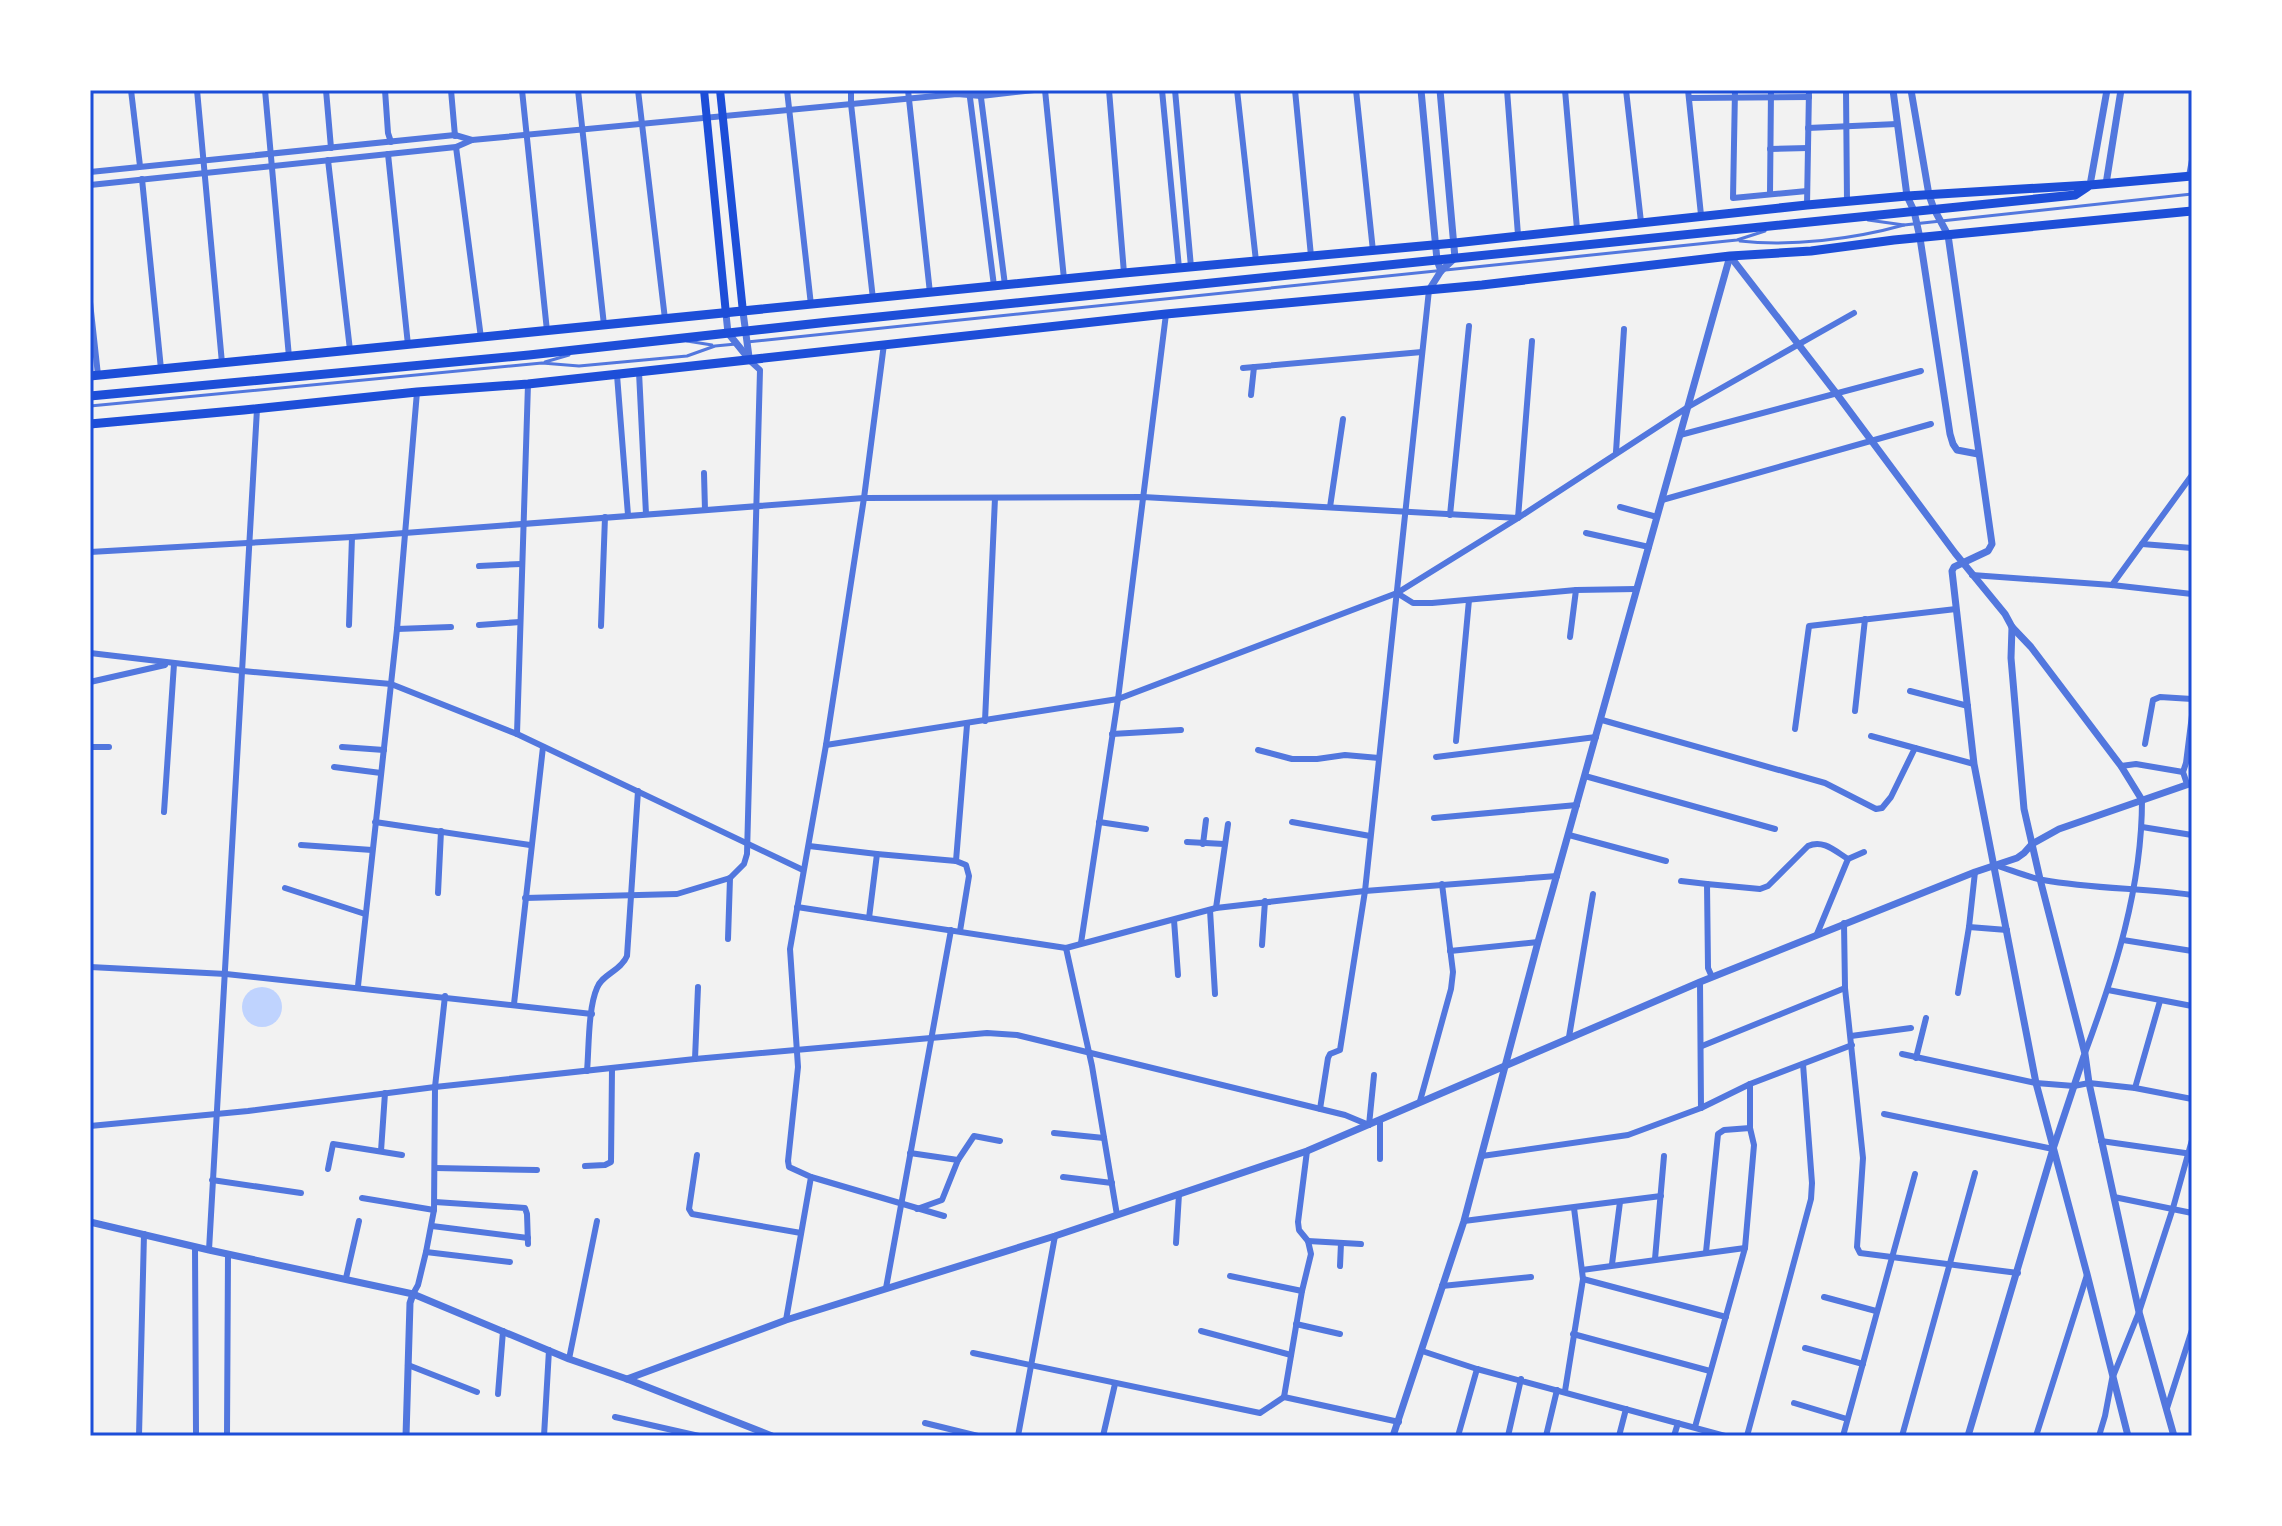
<svg xmlns="http://www.w3.org/2000/svg" width="2282" height="1526" font-family="'Archivo Narrow',sans-serif">
	<style>
		.water { fill: #bfd3fe }
		.lines { fill: none; stroke-linecap: round; stroke-linejoin: round }
		.service { stroke: #5277de; stroke-width: 3 }
		.minor { stroke: #5277de; stroke-width: 6 }
		.tertiary { stroke: #5277de; stroke-width: 7 }
		.secondary { stroke: #1d4ed8; stroke-width: 8 }
		.primary { stroke: #1d4ed8; stroke-width: 9 }
		.neatline { fill: none; stroke: #1d4ed8; stroke-width: 3 }
	</style>
	<rect width="100%" height="100%" fill="#f2f2f2"/>
	<circle class="water" cx="262" cy="1007" r="20"/>
	<g class="lines">
		<g class="service">
			<polyline points="1868,220 1904,225"/>
			<path d="M1740,241C1790,247 1854,239 1904,225L2192,194"/>
			<polyline points="687,341 712,345"/>
			<polyline points="747,342 1737,240 1765,231"/>
			<polyline points="545,362 569,355"/>
			<polyline points="90,406 542,363 579,366 687,356 715,346 736,344"/>
		</g>
		<g class="minor">
			<polyline points="131,90 140,166"/>
			<polyline points="197,90 222,363"/>
			<polyline points="265,90 289,357"/>
			<polyline points="326,90 331,148"/>
			<polyline points="385,90 388,133 391,142"/>
			<polyline points="451,90 455,136"/>
			<polyline points="522,90 547,331"/>
			<polyline points="578,90 604,325"/>
			<polyline points="638,90 665,319"/>
			<polyline points="787,90 811,305"/>
			<polyline points="851,90 851,104 873,299"/>
			<polyline points="908,90 930,293"/>
			<polyline points="969,90 994,286"/>
			<polyline points="980,90 1005,285"/>
			<polyline points="1045,90 1064,279"/>
			<polyline points="1109,90 1124,273"/>
			<polyline points="1162,90 1179,268"/>
			<polyline points="1175,90 1191,267"/>
			<polyline points="1237,90 1256,261"/>
			<polyline points="1295,90 1311,256"/>
			<polyline points="1356,90 1373,251"/>
			<polyline points="1507,90 1518,235"/>
			<polyline points="1565,90 1577,229"/>
			<polyline points="1626,90 1641,222"/>
			<polyline points="1688,90 1701,215"/>
			<polyline points="1735,90 1733,198 1807,191"/>
			<polyline points="1846,90 1847,202"/>
			<polyline points="1689,98 1809,97"/>
			<polyline points="1808,128 1897,124"/>
			<polyline points="456,147 481,338"/>
			<polyline points="1770,149 1808,148"/>
			<polyline points="388,154 408,345"/>
			<polyline points="328,160 350,350"/>
			<polyline points="90,172 455,135 472,140"/>
			<polyline points="2189,176 2192,160"/>
			<polyline points="142,179 161,369"/>
			<polyline points="90,185 456,147 472,140 957,94 981,96 1034,90"/>
			<polyline points="1770,194 1771,90"/>
			<polyline points="1807,205 1809,90"/>
			<polyline points="90,302 98,375"/>
			<polyline points="1243,368 1422,352"/>
			<polyline points="639,372 646,514"/>
			<polyline points="617,375 628,515"/>
			<polyline points="1251,395 1254,367"/>
			<polyline points="1680,435 1921,371"/>
			<polyline points="1616,452 1624,329"/>
			<polyline points="704,473 705,510"/>
			<polyline points="1662,500 1931,424"/>
			<polyline points="1330,507 1343,419"/>
			<polyline points="1620,507 1657,517"/>
			<polyline points="1450,515 1469,326"/>
			<polyline points="1586,533 1649,547"/>
			<polyline points="2142,544 2192,548"/>
			<polyline points="90,552 352,537 864,498 1143,497 1518,518 1532,341"/>
			<polyline points="479,566 521,564"/>
			<polyline points="1972,575 2112,585 2192,594"/>
			<polyline points="2112,585 2192,475"/>
			<polyline points="1397,593 1413,603 1432,603 1576,590 1636,589"/>
			<polyline points="349,625 352,537"/>
			<polyline points="479,625 520,622"/>
			<polyline points="601,626 605,517"/>
			<polyline points="397,629 451,627"/>
			<polyline points="1570,637 1576,590"/>
			<polyline points="90,653 243,671 391,684 517,734 803,870"/>
			<polyline points="90,682 165,665"/>
			<polyline points="1910,691 1968,706"/>
			<polyline points="1855,711 1865,619"/>
			<polyline points="1602,720 1825,783 1876,809 1882,808 1891,797 1915,748 1974,764"/>
			<polyline points="985,721 995,498"/>
			<polyline points="1795,729 1809,626 1956,609"/>
			<polyline points="517,734 528,384"/>
			<polyline points="1112,734 1181,730"/>
			<polyline points="1871,736 1915,748"/>
			<polyline points="1456,741 1469,600"/>
			<polyline points="2145,744 2153,700 2160,697 2192,699"/>
			<polyline points="826,745 1118,699 1397,593 1518,518 1688,407 1854,313"/>
			<polyline points="90,747 109,747"/>
			<polyline points="342,747 384,750"/>
			<polyline points="1258,750 1292,759 1317,759 1345,755 1379,758"/>
			<polyline points="1436,757 1596,737"/>
			<polyline points="2121,766 2136,764 2183,772"/>
			<polyline points="334,767 381,773"/>
			<polyline points="1585,776 1775,829"/>
			<polyline points="2187,784 2183,772 2186,763 2192,715"/>
			<polyline points="164,812 174,664"/>
			<polyline points="1434,818 1577,805"/>
			<polyline points="375,822 530,845"/>
			<polyline points="1099,822 1146,829"/>
			<polyline points="1292,822 1370,836"/>
			<polyline points="2142,827 2192,835"/>
			<polyline points="1569,835 1666,861"/>
			<polyline points="1187,842 1224,844"/>
			<polyline points="1203,844 1206,820"/>
			<polyline points="301,845 372,850"/>
			<polyline points="809,846 877,854 956,861"/>
			<polyline points="1848,859 1864,852"/>
			<path d="M1995,865C2011,870 2027,877 2043,880C2093,889 2142,888 2192,895"/>
			<polyline points="1681,881 1707,884"/>
			<polyline points="285,888 365,914"/>
			<polyline points="438,893 441,831"/>
			<polyline points="525,898 677,894 730,878 744,864 747,854 760,370 749,360"/>
			<polyline points="797,907 1066,948 1216,908 1365,891 1557,876"/>
			<polyline points="1216,908 1228,824"/>
			<polyline points="1210,910 1215,994"/>
			<polyline points="869,918 877,854"/>
			<polyline points="1174,920 1178,975"/>
			<polyline points="1844,923 1845,988 1863,1158 1857,1247 1860,1253 2018,1273"/>
			<polyline points="1969,927 2007,930"/>
			<polyline points="960,931 969,876 966,865 956,861 967,725"/>
			<polyline points="728,939 730,878"/>
			<polyline points="2123,940 2192,951"/>
			<polyline points="1081,943 1118,699 1166,314"/>
			<polyline points="1262,945 1265,901"/>
			<polyline points="1066,948 1092,1066 1117,1215"/>
			<polyline points="1450,951 1538,942"/>
			<polyline points="90,967 226,974 592,1014"/>
			<path d="M1712,977L1708,968L1707,884L1760,889L1768,886L1808,846C1823,839 1835,851 1848,859L1817,934"/>
			<polyline points="1700,982 1701,1108"/>
			<polyline points="358,986 397,629 417,392"/>
			<polyline points="2108,990 2192,1006"/>
			<polyline points="1958,993 1969,927 1975,872"/>
			<polyline points="514,1004 543,747"/>
			<polyline points="1851,1036 1911,1028"/>
			<polyline points="1569,1037 1593,894"/>
			<polyline points="1702,1046 1845,988"/>
			<path d="M2085,1053C2115,972 2142,888 2142,800"/>
			<polyline points="1902,1054 2036,1083 2074,1086 2089,1083 2135,1088 2192,1099"/>
			<polyline points="1916,1058 1926,1018"/>
			<polyline points="695,1059 698,987"/>
			<path d="M587,1071C589,1049 588,1008 597,988C602,974 621,971 627,956L638,791"/>
			<polyline points="2135,1088 2160,1001"/>
			<polyline points="1420,1101 1451,989 1453,972 1442,884"/>
			<polyline points="1320,1109 1328,1058 1330,1054 1340,1050 1365,891 1429,290"/>
			<polyline points="1884,1114 2053,1149"/>
			<polyline points="90,1126 248,1111 435,1087 695,1059 987,1033 1017,1035 1345,1115 1369,1125 1374,1075"/>
			<polyline points="1054,1133 1104,1138"/>
			<polyline points="2101,1141 2192,1154"/>
			<polyline points="381,1151 385,1093"/>
			<polyline points="910,1153 958,1160 974,1136 1000,1141"/>
			<polyline points="697,1155 689,1209 692,1214 801,1233"/>
			<polyline points="1482,1156 1628,1135 1701,1108 1750,1084 1852,1045"/>
			<polyline points="1380,1159 1380,1120"/>
			<polyline points="585,1166 605,1165 611,1162 612,1069"/>
			<polyline points="435,1168 537,1170"/>
			<polyline points="328,1169 333,1144 402,1155"/>
			<polyline points="811,1177 944,1216"/>
			<polyline points="1063,1177 1112,1183"/>
			<polyline points="212,1180 301,1193"/>
			<polyline points="2114,1197 2192,1213"/>
			<polyline points="362,1198 434,1210"/>
			<polyline points="435,1202 525,1208 527,1214 528,1244"/>
			<polyline points="917,1209 942,1200 958,1160"/>
			<polyline points="1464,1221 1661,1196"/>
			<polyline points="432,1226 528,1238"/>
			<polyline points="1308,1241 1361,1244"/>
			<polyline points="1176,1243 1179,1194"/>
			<polyline points="195,1247 196,1432"/>
			<polyline points="209,1250 257,409"/>
			<polyline points="426,1252 510,1262"/>
			<polyline points="1706,1252 1718,1134 1724,1130 1750,1128"/>
			<polyline points="1655,1259 1664,1156"/>
			<polyline points="1612,1264 1620,1202"/>
			<polyline points="1340,1266 1341,1243"/>
			<polyline points="1582,1270 1745,1248"/>
			<polyline points="1230,1276 1302,1291"/>
			<polyline points="346,1278 359,1221"/>
			<polyline points="1583,1279 1726,1317"/>
			<polyline points="1442,1286 1531,1277"/>
			<polyline points="886,1288 951,930"/>
			<polyline points="413,1294 418,1285 426,1252 434,1210 435,1087 445,996"/>
			<polyline points="1824,1297 1876,1311"/>
			<polyline points="786,1320 811,1177 789,1167 788,1161 798,1067 790,949 826,745 864,498 884,344"/>
			<polyline points="1296,1324 1340,1334"/>
			<polyline points="1201,1331 1291,1355"/>
			<polyline points="1573,1334 1710,1371"/>
			<polyline points="1805,1348 1863,1364"/>
			<polyline points="1422,1351 1477,1369 1725,1436"/>
			<polyline points="973,1353 1260,1413 1284,1397"/>
			<polyline points="569,1359 597,1221"/>
			<polyline points="408,1365 477,1392"/>
			<polyline points="1565,1391 1583,1279 1574,1208"/>
			<polyline points="498,1394 503,1331"/>
			<polyline points="1284,1397 1302,1291 1311,1254 1308,1241 1299,1230 1298,1222 1307,1151"/>
			<polyline points="1284,1397 1399,1422"/>
			<polyline points="1794,1403 1847,1419"/>
			<polyline points="2167,1408 2192,1330"/>
			<polyline points="615,1417 699,1436"/>
			<polyline points="925,1423 978,1436"/>
			<polyline points="1695,1427 1745,1248 1754,1145 1750,1128 1750,1084"/>
			<polyline points="139,1436 144,1234"/>
			<polyline points="227,1436 228,1254"/>
			<polyline points="544,1436 549,1350"/>
			<polyline points="1018,1436 1055,1236"/>
			<polyline points="1103,1436 1115,1384"/>
			<polyline points="1458,1436 1477,1369"/>
			<polyline points="1508,1436 1521,1379"/>
			<polyline points="1546,1436 1557,1390"/>
			<polyline points="1619,1436 1626,1409"/>
			<polyline points="1674,1436 1678,1423"/>
			<polyline points="1747,1436 1811,1199 1812,1183 1803,1064"/>
			<polyline points="1843,1436 1915,1174"/>
			<polyline points="1902,1436 1975,1173"/>
			<polyline points="2036,1436 2087,1275"/>
			<polyline points="2099,1436 2105,1416 2112,1379 2139,1312 2173,1208 2192,1140"/>
		</g>
		<g class="tertiary">
			<polyline points="1421,90 1437,260 1441,271"/>
			<polyline points="1893,90 1907,196 1914,211 1920,238 1950,434 1953,444 1957,450 1978,454"/>
			<polyline points="1911,90 1929,195 1934,209 1948,235 1992,544 1988,551 1954,567 1952,571 1974,764 2036,1083 2087,1274 2128,1436"/>
			<polyline points="2106,184 2121,90"/>
			<polyline points="2090,185 2107,90"/>
			<polyline points="1730,256 1836,393 1955,553 2005,614 2012,627 2031,647 2121,766 2142,800"/>
			<polyline points="1429,290 1441,271 1455,258 1440,90"/>
			<polyline points="743,312 749,357"/>
			<polyline points="726,314 728,333 749,359"/>
			<polyline points="2012,627 2011,658 2024,809 2040,879 2085,1054 2089,1083 2139,1312 2174,1436"/>
			<polyline points="90,1222 209,1250 413,1294 569,1359 627,1379 772,1436"/>
			<polyline points="627,1379 786,1320 1055,1236 1307,1151 1700,982 1975,872 2017,858 2024,853 2032,844 2059,829 2192,783"/>
			<polyline points="406,1436 410,1303 413,1294"/>
			<polyline points="1393,1436 1464,1221 1538,942 1730,256"/>
			<polyline points="1968,1436 2053,1149 2084,1056"/>
		</g>
		<g class="secondary">
			<polyline points="704,90 726,314"/>
			<polyline points="720,90 743,312"/>
		</g>
		<g class="primary">
			<polyline points="90,376 1124,273 1455,243 1807,205 1907,196 2090,185 2192,176"/>
			<polyline points="90,396 529,355 829,322 2075,195 2087,187"/>
			<polyline points="90,424 244,410 417,392 528,384 1166,314 1482,285 1730,256 1811,251 1894,240 2192,211"/>
		</g>
	</g>
	<rect width="2282" height="1526" fill="none" stroke="#ffffff" stroke-width="184"/>
	<rect x="92" y="92" width="2098" height="1342" class="neatline"/>
</svg>
